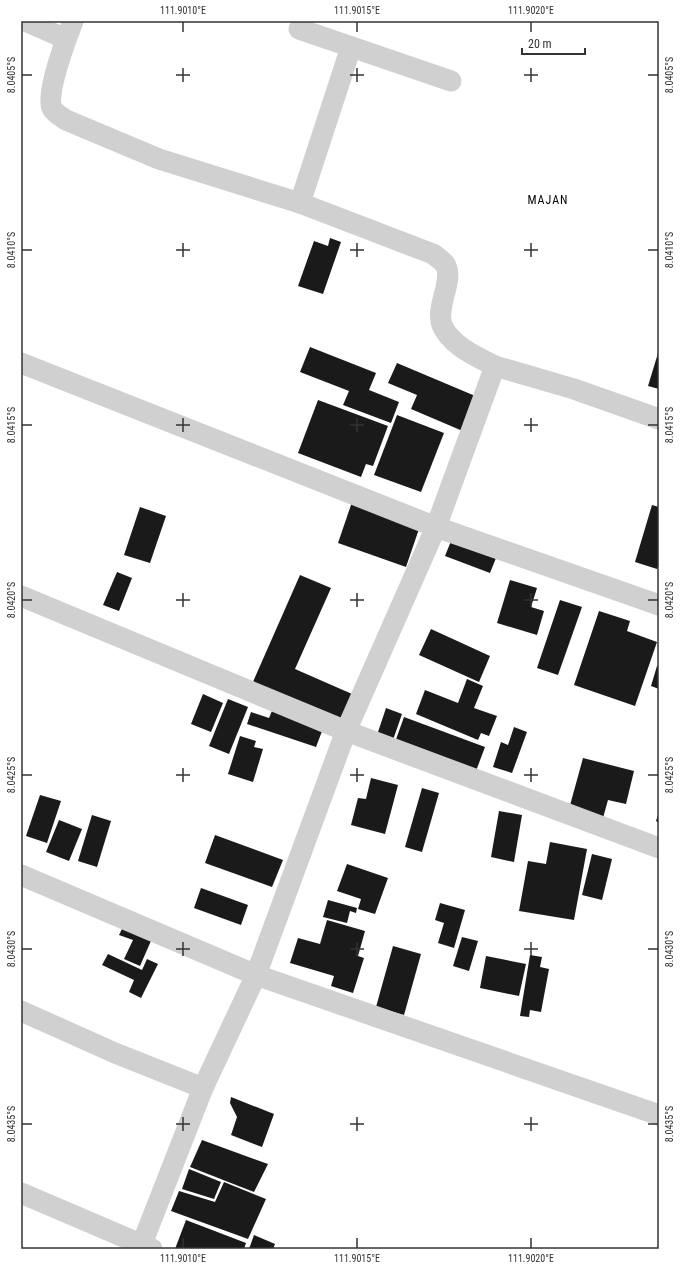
<svg xmlns="http://www.w3.org/2000/svg" width="680" height="1270" font-family="'Roboto Condensed',sans-serif">
	<style>
		.building { fill: #1a1a1a }
		.lines { fill: none; stroke-linecap: round; stroke-linejoin: round }
		.minor { stroke: #d0d0d0; stroke-width: 21 }
		.ticks { fill: none; stroke: #333; stroke-width: 1.5 }
		.labels { text-anchor: middle; stroke-width: 4; stroke-linejoin: round; paint-order: stroke }
		.quarter-label { font-size: 12px; letter-spacing: 1px; fill: #000; stroke: #fff }
		.neatline { fill: none; stroke: #333; stroke-width: 1.5 }
		.ticks-label { font-size: 10px; text-anchor: middle; fill: #333 }
	</style>
	<rect width="100%" height="100%" fill="#fff"/>
	<g class="building">
		<polygon points="330,238 341,242 323,294 298,286 314,241 328,246"/>
		<polygon points="310,347 376,373 369,390 399,402 391,423 343,405 349,391 300,372"/>
		<polygon points="659,350 659,389 648,386"/>
		<polygon points="397,363 480,398 465,432 411,409 417,395 388,383"/>
		<polygon points="318,400 388,426 373,466 366,464 361,477 298,453"/>
		<polygon points="397,415 444,433 421,492 374,475"/>
		<polygon points="352,502 420,526 406,567 338,543"/>
		<polygon points="652,505 659,507 659,563 657,569 635,562"/>
		<polygon points="140,507 166,516 150,563 124,555"/>
		<polygon points="453,536 498,553 490,573 445,556"/>
		<polygon points="117,572 132,578 119,611 103,605"/>
		<polygon points="300,575 331,588 295,669 352,694 340,722 252,684"/>
		<polygon points="510,580 537,588 531,607 544,611 537,635 497,623"/>
		<polygon points="560,600 582,607 558,675 537,668"/>
		<polygon points="599,611 630,621 627,631 657,642 635,706 574,685"/>
		<polygon points="431,629 490,656 479,682 419,655"/>
		<polygon points="657,666 659,666 659,689 651,686"/>
		<polygon points="467,679 483,686 474,708 497,716 489,736 481,733 478,740 416,714 425,690 458,703"/>
		<polygon points="203,694 223,703 211,732 191,724"/>
		<polygon points="228,699 248,707 229,754 209,746"/>
		<polygon points="274,706 324,726 316,747 247,724 251,712 269,718"/>
		<polygon points="386,708 402,714 393,740 377,735"/>
		<polygon points="404,717 485,747 476,771 395,742"/>
		<polygon points="514,727 527,732 512,773 493,767 501,742 508,745"/>
		<polygon points="240,736 256,741 254,747 263,749 253,782 228,774"/>
		<polygon points="583,758 634,771 626,804 608,800 603,818 569,809"/>
		<polygon points="371,778 398,785 385,834 351,825 358,798 366,799"/>
		<polygon points="422,788 439,793 422,852 405,847"/>
		<polygon points="40,795 61,801 47,843 26,836"/>
		<polygon points="499,811 522,815 514,862 491,857"/>
		<polygon points="659,812 659,823 656,821"/>
		<polygon points="92,815 111,821 97,867 78,861"/>
		<polygon points="59,820 82,829 69,861 46,852"/>
		<polygon points="215,835 283,860 272,887 205,863"/>
		<polygon points="550,842 587,849 574,920 519,911 528,861 546,864"/>
		<polygon points="592,854 612,859 602,900 582,895"/>
		<polygon points="347,864 388,878 375,914 358,909 361,899 337,891"/>
		<polygon points="201,888 248,905 241,925 194,908"/>
		<polygon points="328,900 357,908 356,913 350,911 347,923 323,917"/>
		<polygon points="440,903 465,910 454,948 438,943 444,923 435,920"/>
		<polygon points="327,920 365,931 358,956 364,958 353,993 331,986 334,976 290,963 298,938 320,944"/>
		<polygon points="126,921 154,934 140,966 124,959 133,940 119,935"/>
		<polygon points="462,937 478,941 469,971 453,966"/>
		<polygon points="393,946 421,954 404,1015 376,1007"/>
		<polygon points="108,954 142,970 147,959 158,964 141,998 129,992 134,980 102,965"/>
		<polygon points="530,955 542,957 540,967 549,969 541,1012 530,1010 529,1017 520,1016"/>
		<polygon points="486,956 526,964 519,996 480,988"/>
		<polygon points="231,1097 274,1114 262,1147 231,1135 237,1117 230,1103"/>
		<polygon points="202,1140 268,1164 254,1192 190,1167"/>
		<polygon points="189,1169 221,1182 214,1199 182,1189"/>
		<polygon points="224,1182 266,1199 248,1239 171,1211 179,1191 215,1202"/>
		<polygon points="186,1220 246,1243 244,1249 175,1249"/>
		<polygon points="254,1235 275,1244 273,1249 249,1249"/>
	</g>
	<g class="lines">
		<g class="minor">
			<polyline points="25,21 66,39"/>
			<path d="M73,21C67,36 45,95 52,108C55,114 61,116 66,120L159,159L300,203L433,254C437,257 442,261 445,264C455,280 435,306 442,325C450,345 477,357 495,366L436,527L346,731L256,975L203,1088L140,1249"/>
			<polyline points="299,29 451,81"/>
			<polyline points="300,203 351,47"/>
			<polyline points="21,363 436,527 659,605"/>
			<polyline points="495,366 574,389 659,419"/>
			<polyline points="21,596 346,731 659,848"/>
			<polyline points="21,875 256,975 659,1115"/>
			<polyline points="21,1011 115,1053 203,1088"/>
			<polyline points="21,1193 152,1249"/>
		</g>
	</g>
	<path class="ticks" d="M183,22V32M357,22V32M531,22V32M183,68V82M357,68V82M531,68V82M22,75H32M176,75H190M350,75H364M524,75H538M648,75H658M183,243V257M357,243V257M531,243V257M22,250H32M176,250H190M350,250H364M524,250H538M648,250H658M183,418V432M357,418V432M531,418V432M22,425H32M176,425H190M350,425H364M524,425H538M648,425H658M183,593V607M357,593V607M531,593V607M22,600H32M176,600H190M350,600H364M524,600H538M648,600H658M183,768V782M357,768V782M531,768V782M22,775H32M176,775H190M350,775H364M524,775H538M648,775H658M183,942V956M357,942V956M531,942V956M22,949H32M176,949H190M350,949H364M524,949H538M648,949H658M183,1117V1131M357,1117V1131M531,1117V1131M22,1124H32M176,1124H190M350,1124H364M524,1124H538M648,1124H658M183,1238V1248M357,1238V1248M531,1238V1248"/>
	<g class="labels">
		<g class="quarter-label">
			<text x="548" y="204">MAJAN</text>
		</g>
	</g>
	<rect width="680" height="1270" fill="none" stroke="#ffffff" stroke-width="44"/>
	<path d="M522 48v6h63v-6" fill="none" stroke="#333333" stroke-width="2"/>
	<text x="528" y="48" font-size="12" fill="#333333" stroke="#ffffff" stroke-width="3" paint-order="stroke">20 m</text>
	<rect x="22" y="22" width="636" height="1226" class="neatline"/>
	<g class="ticks-label">
		<text x="183" y="14">111.9010°E</text>
		<text x="357" y="14">111.9015°E</text>
		<text x="531" y="14">111.9020°E</text>
		<text transform="translate(11 75) rotate(-90)" y="4">8.0405°S</text>
		<text transform="translate(669 75) rotate(-90)" y="4">8.0405°S</text>
		<text transform="translate(11 250) rotate(-90)" y="4">8.0410°S</text>
		<text transform="translate(669 250) rotate(-90)" y="4">8.0410°S</text>
		<text transform="translate(11 425) rotate(-90)" y="4">8.0415°S</text>
		<text transform="translate(669 425) rotate(-90)" y="4">8.0415°S</text>
		<text transform="translate(11 600) rotate(-90)" y="4">8.0420°S</text>
		<text transform="translate(669 600) rotate(-90)" y="4">8.0420°S</text>
		<text transform="translate(11 775) rotate(-90)" y="4">8.0425°S</text>
		<text transform="translate(669 775) rotate(-90)" y="4">8.0425°S</text>
		<text transform="translate(11 949) rotate(-90)" y="4">8.0430°S</text>
		<text transform="translate(669 949) rotate(-90)" y="4">8.0430°S</text>
		<text transform="translate(11 1124) rotate(-90)" y="4">8.0435°S</text>
		<text transform="translate(669 1124) rotate(-90)" y="4">8.0435°S</text>
		<text x="183" y="1262">111.9010°E</text>
		<text x="357" y="1262">111.9015°E</text>
		<text x="531" y="1262">111.9020°E</text>
	</g>
</svg>
